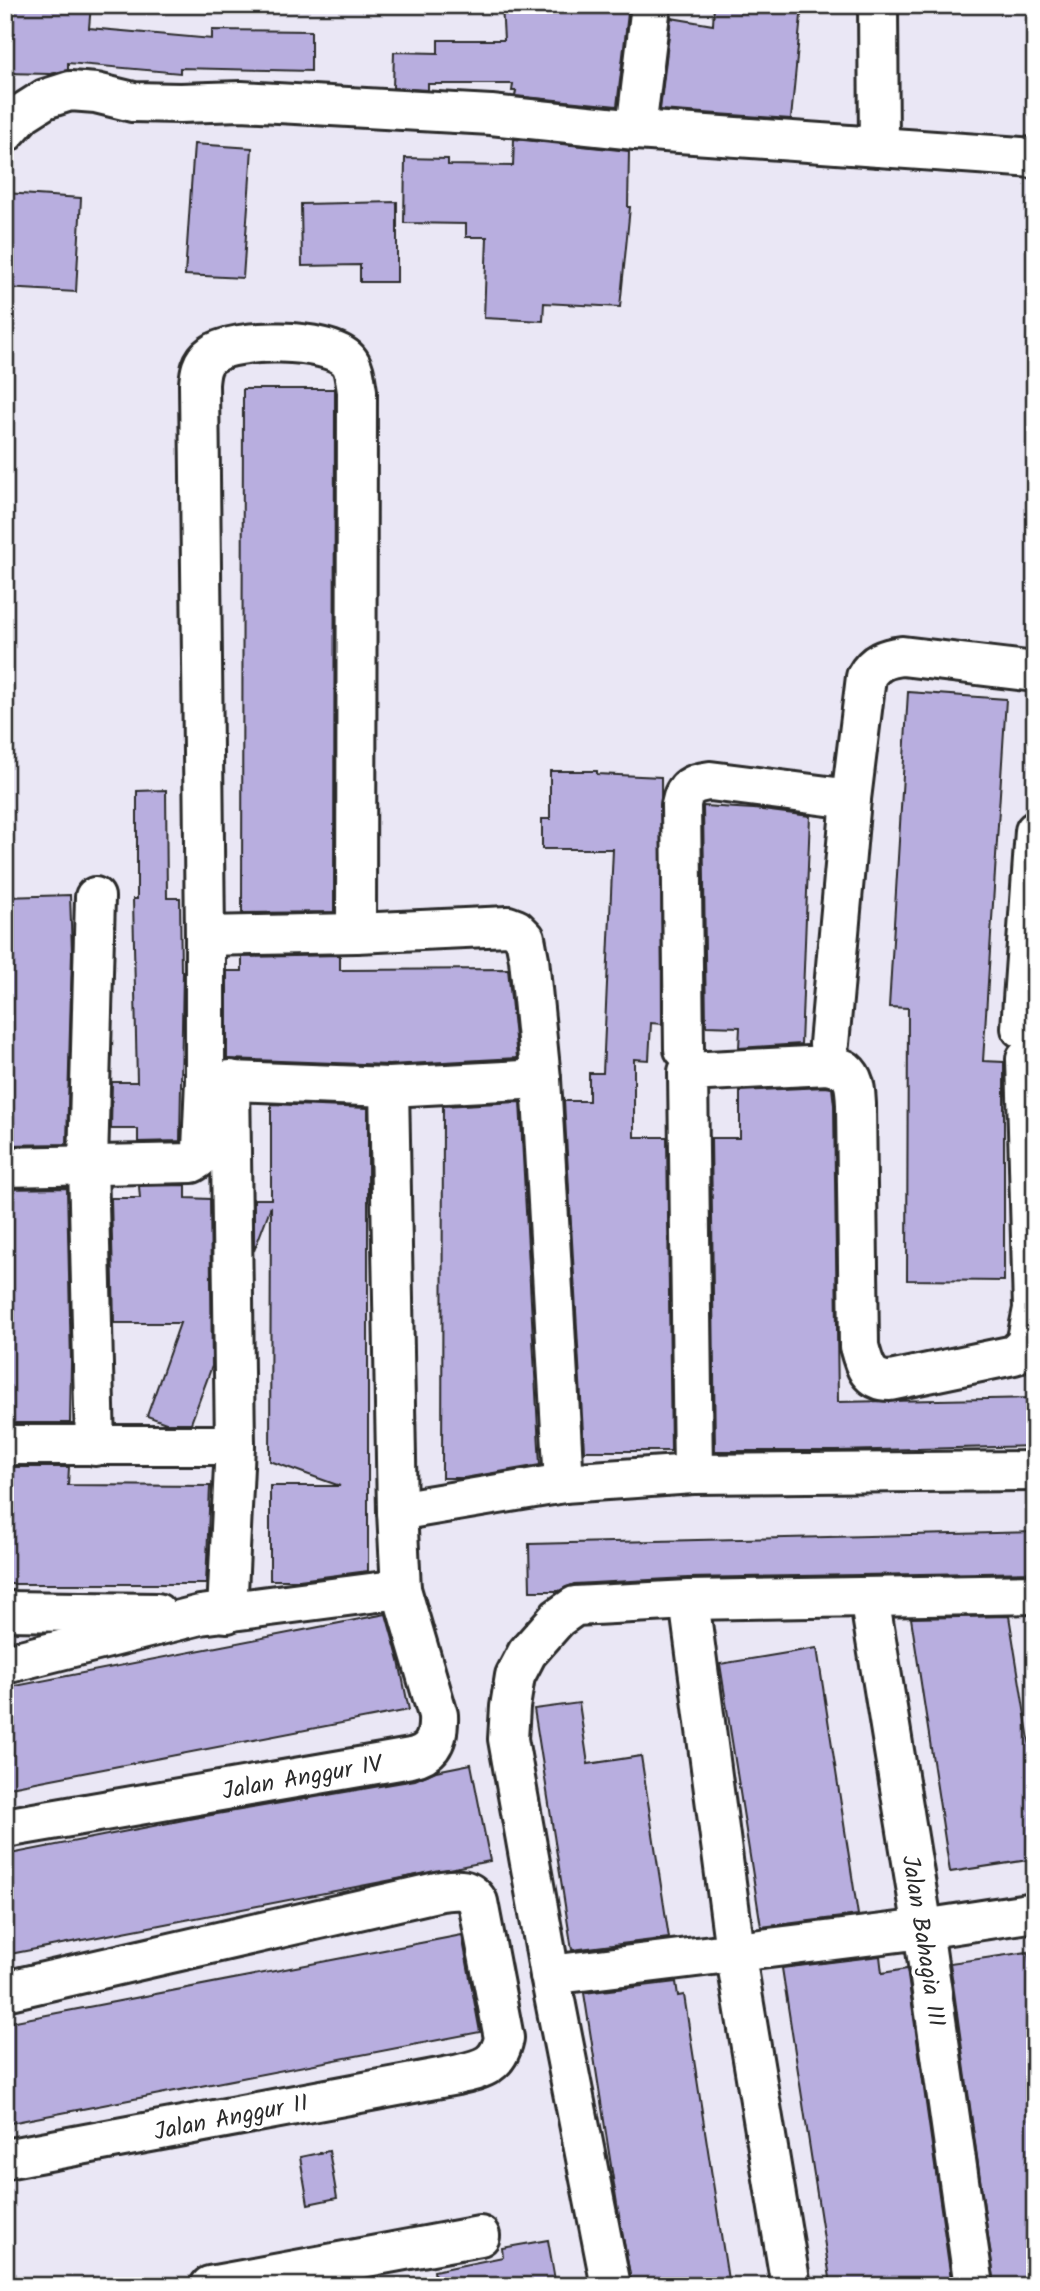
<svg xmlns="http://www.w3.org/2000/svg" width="1040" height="2291" font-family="Kalam,sans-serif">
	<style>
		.building { fill: #b8aedf; stroke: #2b2b2b; stroke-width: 2 }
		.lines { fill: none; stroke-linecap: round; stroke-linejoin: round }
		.minor-casing { stroke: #2b2b2b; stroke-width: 44 }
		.minor { stroke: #fff; stroke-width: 38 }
		.labels { text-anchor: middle; stroke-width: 7; stroke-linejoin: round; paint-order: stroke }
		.street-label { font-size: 24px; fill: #2b2b2b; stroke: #fff }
	</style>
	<rect width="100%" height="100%" fill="#eae7f5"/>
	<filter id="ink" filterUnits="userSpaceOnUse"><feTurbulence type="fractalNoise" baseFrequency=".0143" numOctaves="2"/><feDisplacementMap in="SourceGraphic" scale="14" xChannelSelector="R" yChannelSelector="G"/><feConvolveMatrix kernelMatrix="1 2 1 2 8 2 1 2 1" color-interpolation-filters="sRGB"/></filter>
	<g filter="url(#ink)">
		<g class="building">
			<polygon points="5,5 91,5 89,28 212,39 212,30 311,31 311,71 180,68 180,73 68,63 68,70 50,74 5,73"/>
			<polygon points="502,5 629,5 617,106 515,96 516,91 512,91 513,84 428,84 428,90 393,88 394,52 438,53 438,40 504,40"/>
			<polygon points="714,5 802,5 791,119 660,110 671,18 713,25"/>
			<polygon points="514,139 629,151 628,207 630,207 620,307 544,303 543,321 484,318 487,237 466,237 466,224 404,223 405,158 448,159 448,165 513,166"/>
			<polygon points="194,144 252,148 243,278 185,275"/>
			<polygon points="5,193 81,198 76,292 5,288"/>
			<polygon points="397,202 397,282 360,282 360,265 302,266 301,204"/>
			<polygon points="243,389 335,389 334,912 242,913"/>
			<polygon points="908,692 1006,699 983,1061 1004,1062 1004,1281 907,1280 908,1008 889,1007"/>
			<polygon points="550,771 597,771 597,774 661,777 662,1024 651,1023 649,1060 634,1059 634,1137 667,1137 671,1451 584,1451 564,1101 589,1101 589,1073 603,1073 613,849 542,849 542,819 550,819"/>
			<polygon points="166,790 167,898 180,898 181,971 183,971 180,1141 138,1142 138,1129 111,1129 112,1082 137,1082 133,899 137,899 137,791"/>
			<polygon points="703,806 754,809 810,816 801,1044 739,1048 740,1027 706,1026"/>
			<polygon points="70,895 72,953 67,1144 5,1145 5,897"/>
			<polygon points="340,955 340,970 508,969 517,1058 389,1065 227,1059 227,971 242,971 242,957"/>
			<polygon points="825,1087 832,1088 834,1105 838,1402 1035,1398 1035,1446 837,1451 715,1451 711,1138 740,1138 740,1091"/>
			<polygon points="520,1102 540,1465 464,1478 442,1478 443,1106"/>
			<polygon points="271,1104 368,1108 368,1571 299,1580 270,1580 270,1486 340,1486 270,1461 271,1206 254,1251 254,1199 271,1199"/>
			<polygon points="186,1185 186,1198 210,1199 212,1366 191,1423 166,1423 147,1416 180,1323 114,1323 111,1198 140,1198 139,1186"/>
			<polygon points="67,1188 71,1362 70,1423 5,1423 5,1189"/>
			<polygon points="5,1467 69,1467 68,1485 210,1486 206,1584 5,1584"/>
			<polygon points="1035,1532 1035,1572 688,1578 574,1584 559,1591 530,1591 529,1544"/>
			<polygon points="386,1614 399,1661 409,1710 5,1788 5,1688"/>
			<polygon points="1009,1616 1035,1777 1035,1859 950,1872 911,1618"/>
			<polygon points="817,1648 858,1915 761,1927 720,1664"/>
			<polygon points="579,1703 588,1764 641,1756 669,1938 572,1950 534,1709"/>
			<polygon points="471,1764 490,1861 5,1955 5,1855 194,1818 415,1780 436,1771"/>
			<polygon points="462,1935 480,2032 5,2124 5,2023"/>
			<polygon points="1028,1952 1035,1995 1035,2286 995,2286 950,1963"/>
			<polygon points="880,1956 882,1973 907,1969 952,2286 832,2286 830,2278 782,1968"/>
			<polygon points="676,1982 678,1996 684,1995 729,2286 632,2286 617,2204 584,1993"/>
			<polygon points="329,2151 337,2198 308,2204 300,2157"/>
			<polygon points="548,2240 556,2286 436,2286 434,2271 503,2257 502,2248"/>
		</g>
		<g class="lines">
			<g class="minor-casing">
				<g id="minor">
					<polyline points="878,5 879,147"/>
					<polyline points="636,130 651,5"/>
					<polyline points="5,133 23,113 45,99 70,91 96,93 133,102 180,103 241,101 491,115 636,130 1035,158"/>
					<polyline points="95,897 88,1164 95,1446"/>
					<polyline points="205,936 356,933 508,926 516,929 525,938 529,959 541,1079 564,1483"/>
					<polyline points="1021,1028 1035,831"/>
					<path d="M829,1044L851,799L866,677C874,662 886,658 902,656L1035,672"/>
					<path d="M684,1049L681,805C684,787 693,783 710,781L851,799"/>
					<polyline points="205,1080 389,1087 541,1079"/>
					<path d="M5,1167L192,1163L198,1159L202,1149L205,1080V936L199,384C200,373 201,362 211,355C234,337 328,338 348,360C355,368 355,381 357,391L356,933"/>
					<polyline points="5,1445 235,1445"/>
					<path d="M693,1474L688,1072L828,1065C833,1067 841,1067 845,1070C856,1079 855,1092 856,1104L859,1346C864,1365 868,1381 890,1381L1014,1355L1026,1344L1033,1309L1026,1059H1035"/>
					<polyline points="397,1511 564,1483 693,1474 1035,1471"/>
					<polyline points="869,1597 923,1929 974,2286"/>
					<polyline points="689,1600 735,1951 791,2286"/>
					<polyline points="5,1611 157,1613"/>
					<polyline points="227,1613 235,1445 230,1080"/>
					<polyline points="5,1664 200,1615 401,1589"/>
					<path d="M5,1828L411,1758C434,1753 439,1738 438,1715L401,1589L397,1511L389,1087"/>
					<polyline points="550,1975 923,1929 1035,1912"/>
					<path d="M5,1991L441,1891C457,1889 469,1887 478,1902L504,2038C498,2067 481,2069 456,2075L5,2159"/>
					<polyline points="210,2286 480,2236"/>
					<polyline points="611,2286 550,1975 508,1739 510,1707 515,1676 527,1653 558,1618 575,1606 689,1600 1035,1594"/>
				</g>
			</g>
			<use href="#minor" class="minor"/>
		</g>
	</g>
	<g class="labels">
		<g class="street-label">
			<text transform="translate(302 1777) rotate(-10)" y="8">Jalan Anggur IV</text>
			<text transform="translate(924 1941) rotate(81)" y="8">Jalan Bahagia III</text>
			<text transform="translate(231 2117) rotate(-11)" y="8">Jalan Anggur II</text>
		</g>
	</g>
	<rect width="1040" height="2291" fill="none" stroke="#fff" stroke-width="28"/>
	<rect x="14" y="14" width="1012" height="2263" fill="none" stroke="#2b2b2b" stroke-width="2.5" filter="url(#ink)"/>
</svg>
